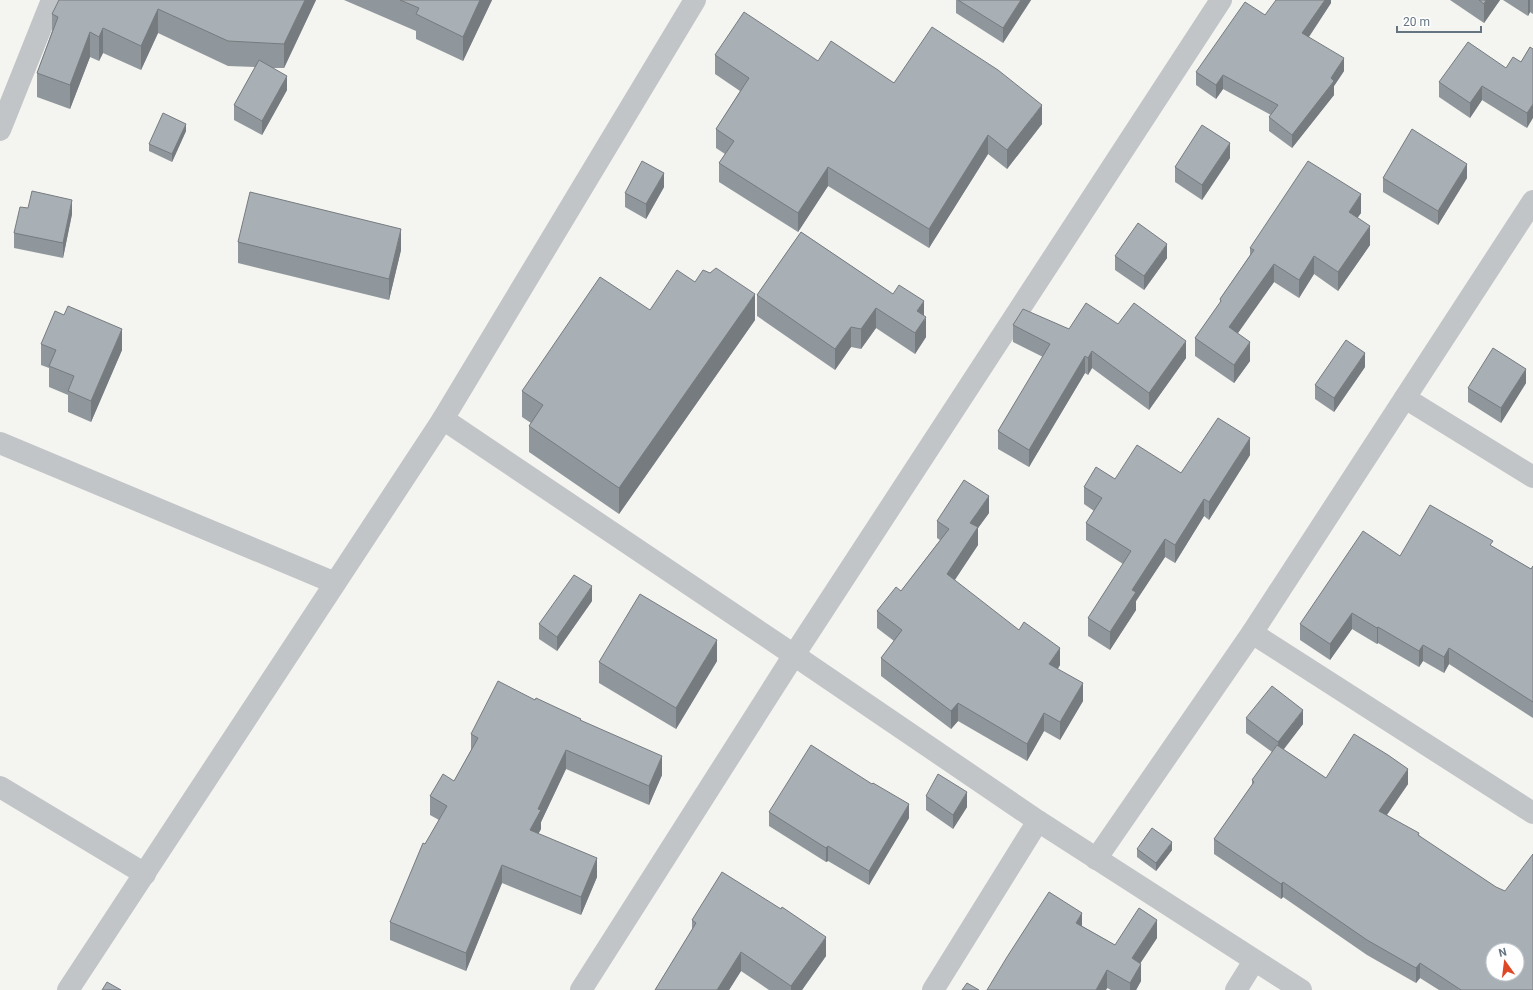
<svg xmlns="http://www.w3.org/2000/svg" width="1533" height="990" font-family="Roboto,sans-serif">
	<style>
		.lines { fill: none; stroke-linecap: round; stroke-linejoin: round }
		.minor { stroke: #c2c5c8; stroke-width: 22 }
		.wall { fill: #90979c }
		.shaded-wall { fill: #767b7f }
		.building { fill: #a8b0b5; stroke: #767b7f; fill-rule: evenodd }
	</style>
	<rect width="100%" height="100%" fill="#f4f4f0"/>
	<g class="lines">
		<g class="minor">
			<polyline points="0,130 52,0"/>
			<polyline points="1405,398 1533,477"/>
			<polyline points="443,419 794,655 1038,821 1301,990"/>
			<polyline points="0,443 335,583"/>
			<polyline points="1252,633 1533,813"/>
			<polyline points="0,787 145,874"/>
			<polyline points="1096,859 1252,633 1533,201"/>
			<polyline points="68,990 443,419 695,0"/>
			<polyline points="581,990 794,655 1221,0"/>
			<polyline points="933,990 1038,821"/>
			<polyline points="1236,990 1254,961"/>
		</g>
	</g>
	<g class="wall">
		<polygon points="59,0 316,0 284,68 273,68 287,90 262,135 234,120 234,105 255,67 228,66 158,33 141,70 103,53 99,61 90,57 70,109 37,97 37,73 52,31 52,14"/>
		<polygon points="344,0 492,0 463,61 416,39 416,31"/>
		<polygon points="956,0 1031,0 1003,43 956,13"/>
		<polygon points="1331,0 1331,3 1309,37 1344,71 1334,86 1334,95 1292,148 1269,131 1269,117 1271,115 1223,89 1216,99 1196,85 1196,72 1265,15"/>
		<polygon points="1450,0 1500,0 1484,23"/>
		<polygon points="1503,0 1533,0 1533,14 1530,12 1528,16"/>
		<polygon points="1530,47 1527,128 1482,100 1470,118 1439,97 1439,82 1506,68 1521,62"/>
		<polygon points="715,55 818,61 1042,124 1007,169 988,154 929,248 828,186 798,232 719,182 719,163 725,154 716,148 716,129 740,91 715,74"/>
		<polygon points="186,131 172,162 149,151 149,144"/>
		<polygon points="1230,158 1202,200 1175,182 1175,167"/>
		<polygon points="1383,178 1467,178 1438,225 1383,192"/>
		<polygon points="664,187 646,219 625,207 625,193"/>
		<polygon points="28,208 72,214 63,258 14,248 14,233"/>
		<polygon points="1361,213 1357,218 1370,245 1338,291 1314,274 1299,298 1274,282 1237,333 1250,361 1234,383 1195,356 1195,338 1220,303 1220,299 1250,255 1250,248"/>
		<polygon points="801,232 924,315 926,337 915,354 876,328 861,349 851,347 835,370 757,316 757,295"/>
		<polygon points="238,242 401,250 389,300 238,263"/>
		<polygon points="1115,256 1167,258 1144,290 1115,270"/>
		<polygon points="695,282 755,320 619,514 529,452 529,426 531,423 522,417 522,391"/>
		<polygon points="1118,324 1186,358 1149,410 1092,368 1088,375 1085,373 1029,467 998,449 998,431 1043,357 1013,342 1013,325 1069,329"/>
		<polygon points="41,344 122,350 91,422 68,412 68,395 49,387 49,368 41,365"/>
		<polygon points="1365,367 1334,412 1315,399 1315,385"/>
		<polygon points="1526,383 1501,423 1468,402 1468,388"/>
		<polygon points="1250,455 1209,520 1204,516 1175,563 1165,557 1136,601 1136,610 1110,650 1088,636 1088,618 1123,564 1086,540 1086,523 1094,511 1084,504 1084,487 1181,473"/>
		<polygon points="989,513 978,528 978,545 954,580 1060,665 1058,669 1083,701 1060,740 1044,731 1027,761 958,721 951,729 881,676 881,658 894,641 877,628 877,611 901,591 940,540 937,538 937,521"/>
		<polygon points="1493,547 1531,569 1533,566 1533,718 1449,664 1444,673 1423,661 1419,667 1378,643 1377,644 1352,629 1330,660 1300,640 1300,624 1400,556"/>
		<polygon points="592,601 557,651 539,639 539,624"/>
		<polygon points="717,661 676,729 599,683 599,662"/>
		<polygon points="535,700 581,721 662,775 649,805 566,769 541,822 541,829 538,834 597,877 581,915 502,883 466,971 390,940 390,922 425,844 439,820 430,815 430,796 454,781 471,750 471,734"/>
		<polygon points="1246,718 1303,724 1283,749 1326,778 1408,784 1387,815 1419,835 1533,990 1439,990 1420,978 1416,983 1367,955 1283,897 1281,899 1214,854 1214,839 1252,785 1252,780 1272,752 1246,733"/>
		<polygon points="926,796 967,807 953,829 926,810"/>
		<polygon points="769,812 909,818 869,885 828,861 826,862 769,826"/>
		<polygon points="1137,849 1172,850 1156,871 1137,857"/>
		<polygon points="692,920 826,956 802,990 769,990 741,971 729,990 655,990 692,930"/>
		<polygon points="1082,926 1115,945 1157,938 1140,963 1141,981 1136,990 1111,990 1107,988 1106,990 987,990"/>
	</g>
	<g class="shaded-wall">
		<polygon points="305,0 316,0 284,68 284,44"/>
		<polygon points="480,0 492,0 463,61 463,37"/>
		<polygon points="1021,0 1031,0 1003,43 1003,28"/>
		<polygon points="1325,0 1331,0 1331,3 1302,47 1302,33"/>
		<polygon points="1486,0 1500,0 1484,23 1484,4"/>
		<polygon points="1528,0 1530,0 1530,12 1528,16"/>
		<polygon points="158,9 158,33 141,70 141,46"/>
		<polygon points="103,28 103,53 99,61 99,37"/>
		<polygon points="90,32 90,57 70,109 70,85"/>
		<polygon points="1344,58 1344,71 1334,86 1334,95 1292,148 1292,135 1331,78"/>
		<polygon points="1223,75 1223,89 1216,99 1216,85"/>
		<polygon points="287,76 287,90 262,135 262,121"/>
		<polygon points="1482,86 1482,100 1470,118 1470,103"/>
		<polygon points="1533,104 1533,118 1527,128 1527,113"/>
		<polygon points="1042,105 1042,124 1007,169 1007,150"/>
		<polygon points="186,124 186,131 172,162 172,154"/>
		<polygon points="988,135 988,154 929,248 929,229"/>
		<polygon points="1230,143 1230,158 1202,200 1202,185"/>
		<polygon points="1467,164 1467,178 1438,225 1438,211"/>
		<polygon points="828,167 828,186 798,232 798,213"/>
		<polygon points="664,173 664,187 646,219 646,204"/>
		<polygon points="1361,194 1361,213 1349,230 1349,212"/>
		<polygon points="72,200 72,214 63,258 63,243"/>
		<polygon points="1370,226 1370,245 1338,291 1338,272"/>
		<polygon points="401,229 401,250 389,300 389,279"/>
		<polygon points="1167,244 1167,258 1144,290 1144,276"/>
		<polygon points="1314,256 1314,274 1299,298 1299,280"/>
		<polygon points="1274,264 1274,282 1229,346 1229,327"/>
		<polygon points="755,294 755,320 619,514 619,488"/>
		<polygon points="924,301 924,321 926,317 926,337 915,354 915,333 917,311"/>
		<polygon points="876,308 876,328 861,349 861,329"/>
		<polygon points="851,327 851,347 835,370 835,349"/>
		<polygon points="122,329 122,350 91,422 91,401"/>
		<polygon points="1186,341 1186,358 1149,410 1149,393"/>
		<polygon points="1250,342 1250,361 1234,383 1234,365"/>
		<polygon points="1092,351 1092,368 1088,375 1088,358"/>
		<polygon points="1365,353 1365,367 1334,412 1334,398"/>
		<polygon points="1085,356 1085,373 1029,467 1029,450"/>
		<polygon points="1526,369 1526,383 1501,423 1501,408"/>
		<polygon points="1250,438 1250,455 1209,520 1209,502"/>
		<polygon points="989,496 989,513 978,528 978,545 947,592 947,574 970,523"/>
		<polygon points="1204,499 1204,516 1175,563 1175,545"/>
		<polygon points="1165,539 1165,557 1136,601 1136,610 1110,650 1110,632 1132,590"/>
		<polygon points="592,586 592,601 557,651 557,637"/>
		<polygon points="1352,613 1352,629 1330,660 1330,644"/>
		<polygon points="1378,627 1378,643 1377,644 1377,628"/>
		<polygon points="717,640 717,661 676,729 676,708"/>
		<polygon points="1423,645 1423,661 1419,667 1419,651"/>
		<polygon points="1060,648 1060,665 1049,681 1049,664"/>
		<polygon points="1449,648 1449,664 1444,673 1444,657"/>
		<polygon points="1083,683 1083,701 1060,740 1060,722"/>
		<polygon points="958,703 958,721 951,729 951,711"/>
		<polygon points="1303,710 1303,724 1278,757 1278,742"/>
		<polygon points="1044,713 1044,731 1027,761 1027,744"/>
		<polygon points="566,750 566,769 541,822 541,829 530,849 530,830 538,809"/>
		<polygon points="662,756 662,775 649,805 649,786"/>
		<polygon points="1408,769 1408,784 1379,826 1379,811"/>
		<polygon points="967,792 967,807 953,829 953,815"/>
		<polygon points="909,804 909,818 869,885 869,871"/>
		<polygon points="1172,842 1172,850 1156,871 1156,863"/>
		<polygon points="828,846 828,861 826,862 826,848"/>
		<polygon points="597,858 597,877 581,915 581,897"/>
		<polygon points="502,865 502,883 466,971 466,953"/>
		<polygon points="1283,882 1283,897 1281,899 1281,884"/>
		<polygon points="1082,913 1082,930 1076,923"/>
		<polygon points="1157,920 1157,938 1132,976 1132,958"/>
		<polygon points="826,937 826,956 802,990 791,990 791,986"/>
		<polygon points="741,952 741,971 729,990 717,990"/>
		<polygon points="1420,963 1420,978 1416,983 1416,968"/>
		<polygon points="1141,964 1141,981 1136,990 1130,990 1130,983"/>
		<polygon points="1107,970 1107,988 1106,990 1096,990"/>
	</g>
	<g class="building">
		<polygon points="59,0 305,0 284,44 228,41 158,9 141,46 103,28 99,37 90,32 70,85 37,73 58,17 52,14"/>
		<polygon points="400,0 480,0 463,37 416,14 419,8"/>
		<polygon points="958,0 1021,0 1003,28"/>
		<polygon points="1276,0 1325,0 1302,33 1344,58 1331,78 1334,81 1292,135 1269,117 1278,105 1223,75 1216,85 1196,72 1245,2 1265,15"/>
		<polygon points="1479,0 1486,0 1484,4"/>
		<polygon points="744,12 818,61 831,41 894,83 932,27 998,70 1042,105 1007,150 988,135 929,229 828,167 798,213 719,163 734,141 716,129 749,78 715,55"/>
		<polygon points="1468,42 1506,68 1513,57 1521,62 1530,47 1533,49 1533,104 1527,113 1482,86 1470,103 1439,82"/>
		<polygon points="259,60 287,76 262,121 234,105"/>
		<polygon points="163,113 186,124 172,154 149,144"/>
		<polygon points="1202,125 1230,143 1202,185 1175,167"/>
		<polygon points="1412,129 1467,164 1438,211 1383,178"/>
		<polygon points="642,161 664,173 646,204 625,193"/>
		<polygon points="1308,161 1361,194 1349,212 1370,226 1338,272 1314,256 1299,280 1274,264 1229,327 1250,342 1234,365 1195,338 1221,301 1220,299 1254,250 1250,248"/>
		<polygon points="32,191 72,200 63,243 14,233 20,207 28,208"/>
		<polygon points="250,192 401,229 389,279 238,242"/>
		<polygon points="1138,223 1167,244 1144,276 1115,256"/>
		<polygon points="801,232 893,294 899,285 924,301 917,311 926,317 915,333 876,308 861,329 851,327 835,349 757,295"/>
		<polygon points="716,268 755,294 619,488 529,426 543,405 522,391 600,277 650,310 677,270 695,282 703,270 710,273"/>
		<polygon points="1086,303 1118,324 1134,303 1186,341 1149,393 1092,351 1088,358 1085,356 1029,450 998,431 1050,344 1013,325 1023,309 1069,329"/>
		<polygon points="68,306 122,329 91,401 68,391 74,376 49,366 56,350 41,344 55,311 64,315"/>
		<polygon points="1346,340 1365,353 1334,398 1315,385"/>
		<polygon points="1493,348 1526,369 1501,408 1468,388"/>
		<polygon points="1218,418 1250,438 1209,502 1204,499 1175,545 1165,539 1132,590 1136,592 1110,632 1088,618 1131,551 1086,523 1102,498 1084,487 1096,467 1115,479 1137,445 1181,473"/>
		<polygon points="964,480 989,496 970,523 978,527 947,574 1019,630 1024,622 1060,648 1049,664 1083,683 1060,722 1044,713 1027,744 958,703 951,711 881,658 902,630 877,611 896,587 901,591 949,529 937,521"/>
		<polygon points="1430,505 1493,541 1490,545 1531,569 1533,566 1533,702 1449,648 1444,657 1423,645 1419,651 1378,627 1377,628 1352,613 1330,644 1300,624 1363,531 1400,556"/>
		<polygon points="574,575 592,586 557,637 539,624"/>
		<polygon points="640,594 717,640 676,708 599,662"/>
		<polygon points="498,681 535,700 536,698 581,719 580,720 662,756 649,786 566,750 538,809 541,810 530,830 597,858 581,897 502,865 466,953 390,922 423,843 425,844 447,806 430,796 443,774 454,781 478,738 471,734"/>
		<polygon points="1272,686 1303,710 1278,742 1246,718"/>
		<path d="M1354,734L1388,755L1408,769L1379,811L1419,833L1418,835L1496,887L1505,891L1533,854V990H1461L1420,963L1416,968L1367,940L1283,882L1281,884L1214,839L1254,782L1252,780L1277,745L1326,778ZM1493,950H1517V974H1493Z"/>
		<polygon points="811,745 872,784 873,783 909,804 869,871 828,846 826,848 769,812"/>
		<polygon points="938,774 967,792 953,815 926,796"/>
		<polygon points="1152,828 1172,842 1156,863 1137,849"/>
		<polygon points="722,872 781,909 782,907 826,937 791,986 741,952 717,990 655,990 696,923 692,920"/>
		<polygon points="1049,892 1082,913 1076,923 1115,945 1139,908 1157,920 1132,958 1141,964 1130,983 1107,970 1096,990 987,990 1007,957"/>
		<polygon points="107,982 121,990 102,990"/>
		<polygon points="967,983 979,990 962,990"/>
	</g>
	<g transform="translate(1505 962) rotate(346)"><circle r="19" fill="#ffffff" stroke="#c1c8cd"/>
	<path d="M0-3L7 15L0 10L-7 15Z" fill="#df4825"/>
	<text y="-6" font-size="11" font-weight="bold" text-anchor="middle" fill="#647581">N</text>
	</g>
	<path d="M1397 26v6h84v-6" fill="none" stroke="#647581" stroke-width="2"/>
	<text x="1403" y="26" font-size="12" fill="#647581" stroke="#ffffff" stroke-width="3" paint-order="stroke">20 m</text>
</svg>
